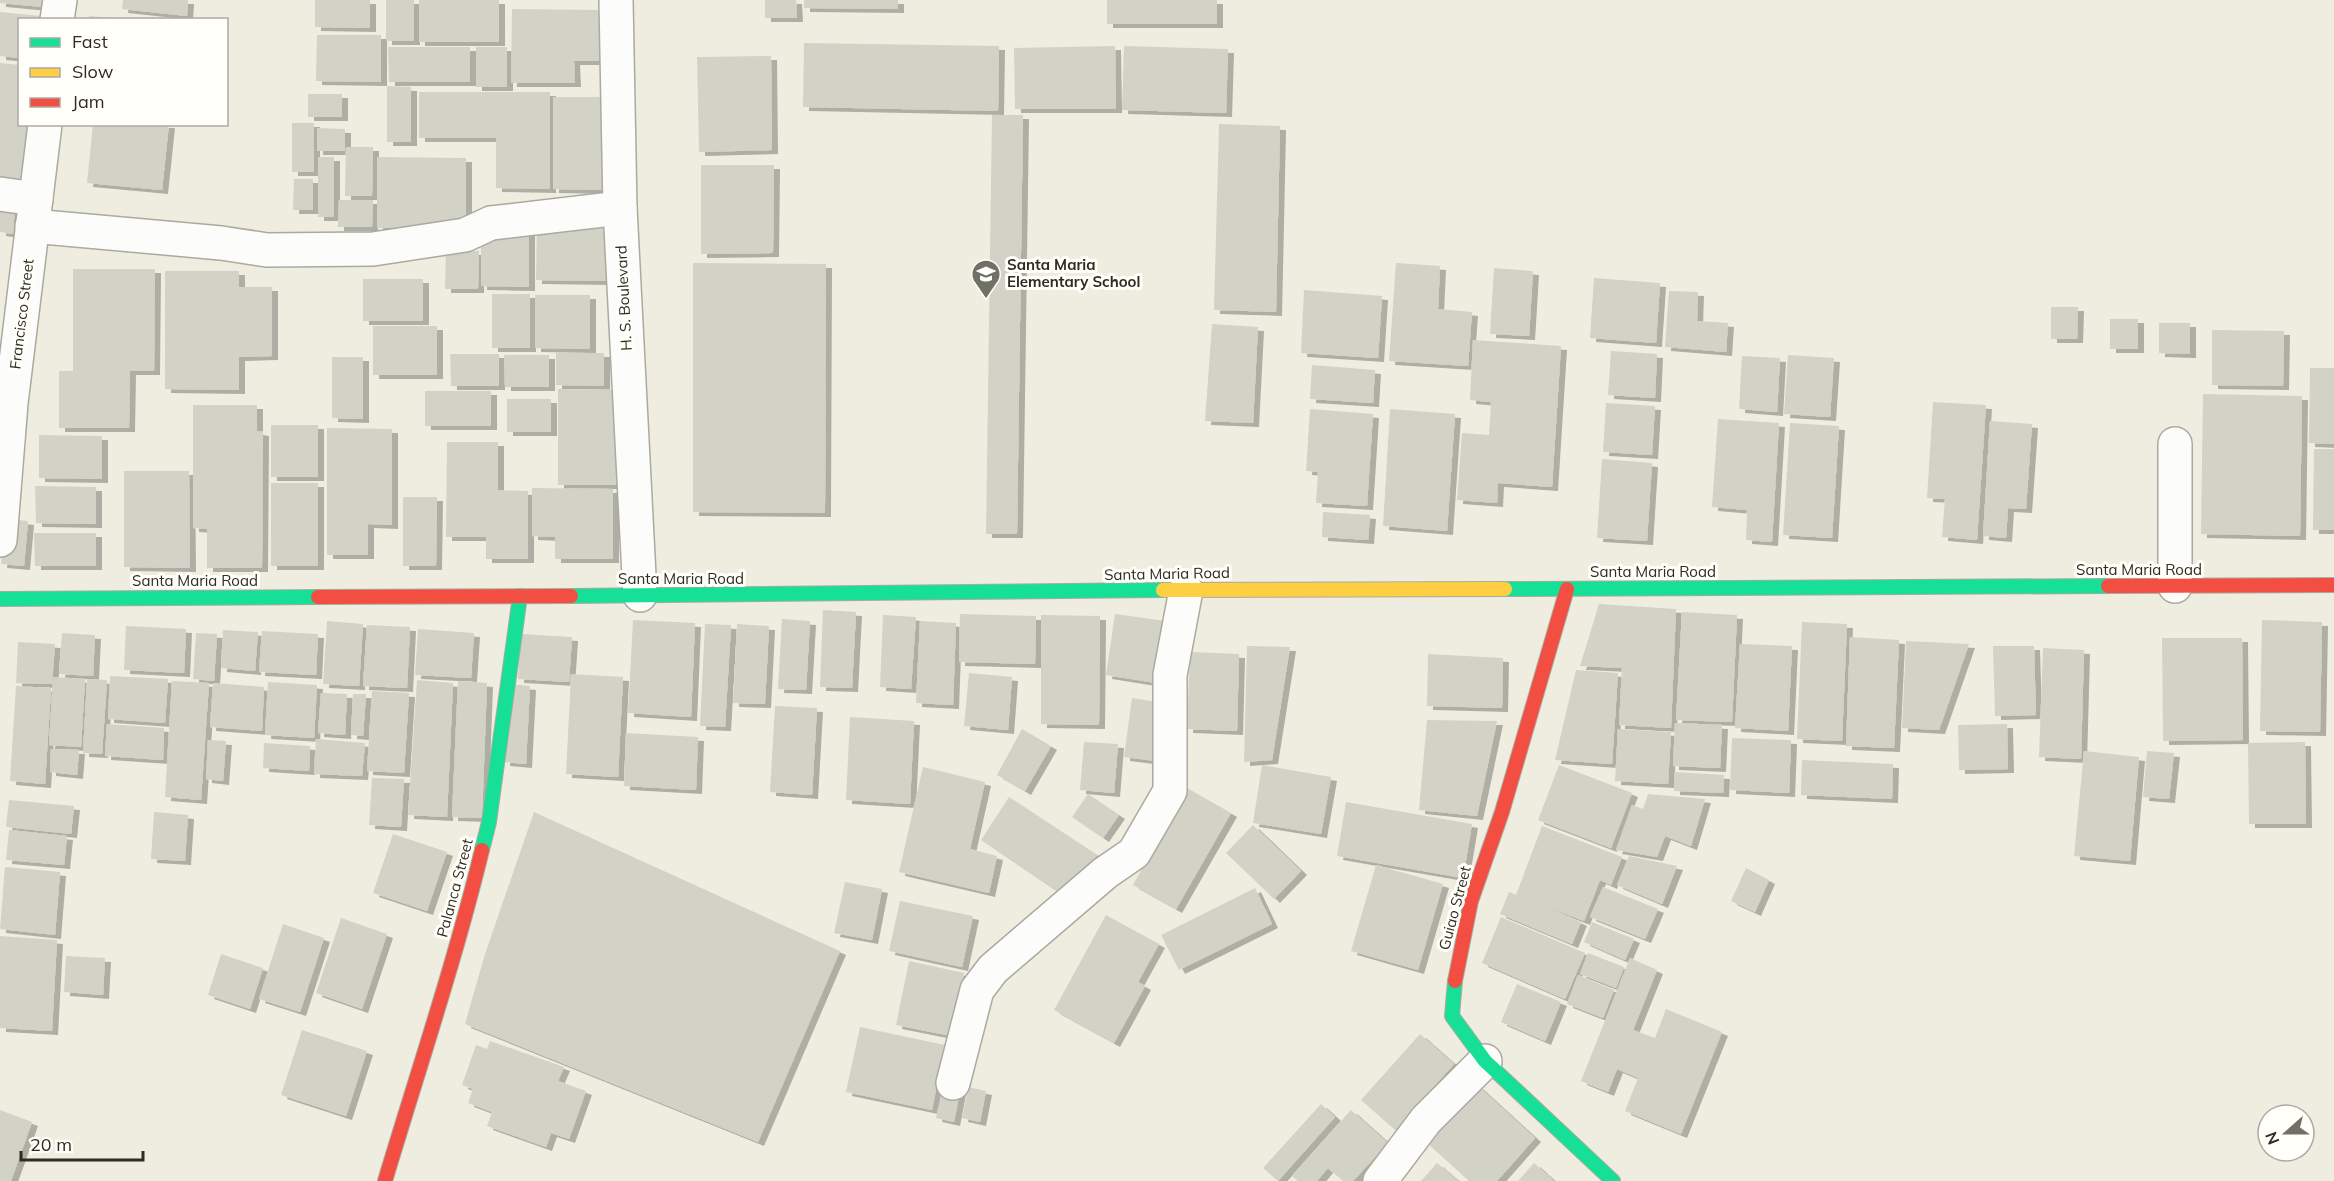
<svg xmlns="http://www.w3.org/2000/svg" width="2334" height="1181" font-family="Mulish,sans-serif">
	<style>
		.building { fill: #d2d2c7; filter: url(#shadow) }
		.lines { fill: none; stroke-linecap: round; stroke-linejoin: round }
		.street-casing { stroke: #abaa9f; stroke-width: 36 }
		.fast-casing { stroke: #abaa9f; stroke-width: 16 }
		.slow-casing { stroke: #abaa9f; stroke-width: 16 }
		.jam-casing { stroke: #abaa9f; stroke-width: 16 }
		.street { stroke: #fcfcfa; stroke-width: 33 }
		.fast { stroke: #16e098; stroke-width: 14 }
		.slow { stroke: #ffcf43; stroke-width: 14 }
		.jam { stroke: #f24e42; stroke-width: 14 }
		.labels { text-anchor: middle; stroke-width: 6; stroke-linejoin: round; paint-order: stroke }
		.poi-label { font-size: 15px; font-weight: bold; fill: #2e2d24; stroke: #fffef9; text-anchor: start }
		.street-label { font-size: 15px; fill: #2e2d24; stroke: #fffef9 }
	</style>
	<defs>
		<filter id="shadow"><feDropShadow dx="6" dy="4" stdDeviation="0" flood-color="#0004"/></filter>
	</defs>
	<rect width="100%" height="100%" fill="#eeeddf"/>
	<g class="building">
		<polygon points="0,0 44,0 43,7 0,3"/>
		<polygon points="123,0 188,0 187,16 122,9"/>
		<polygon points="315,0 370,0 370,28 315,27"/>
		<rect x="386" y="0" width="28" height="41"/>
		<rect x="419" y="0" width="80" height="42"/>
		<polygon points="765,0 796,0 797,18 765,18"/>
		<polygon points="804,0 898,0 898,9 804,8"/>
		<rect x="1107" y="0" width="110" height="24"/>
		<polygon points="512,9 600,10 600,61 574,61 575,83 511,83"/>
		<polygon points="0,12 41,16 40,20 20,20 20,58 0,56"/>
		<polygon points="89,16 112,18 112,20 89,20"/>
		<polygon points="317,35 381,35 381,82 316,81"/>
		<polygon points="804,43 999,46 998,111 803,107"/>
		<polygon points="1115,46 1116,109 1015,109 1014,48"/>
		<polygon points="1124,46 1228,49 1226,113 1122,110"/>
		<polygon points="388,47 470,47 470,82 389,82"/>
		<rect x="476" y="47" width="31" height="40"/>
		<polygon points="771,56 772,150 699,152 697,57"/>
		<polygon points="0,63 20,65 20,124 29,124 23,187 0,184"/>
		<polygon points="387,86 411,87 411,142 387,142"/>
		<polygon points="419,92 550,92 550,189 496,188 496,138 419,138"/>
		<rect x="308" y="94" width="34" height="23"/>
		<polygon points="553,97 606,97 606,190 553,189"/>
		<polygon points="992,115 1023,115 1017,534 986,534"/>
		<rect x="292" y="123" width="22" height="49"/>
		<polygon points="93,124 169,124 162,190 87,183"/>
		<polygon points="1219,124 1280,126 1276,312 1214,310"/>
		<polygon points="317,128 345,129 345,151 317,151"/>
		<polygon points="346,147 373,147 372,196 345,196"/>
		<rect x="318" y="157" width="16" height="60"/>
		<polygon points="377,157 466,158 466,228 377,228"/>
		<polygon points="701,165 774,165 773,253 701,254"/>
		<polygon points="294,179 313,179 313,210 293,210"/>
		<polygon points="339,200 373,200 372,227 338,227"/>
		<polygon points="0,203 15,205 13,234 0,232"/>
		<polygon points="537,222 608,222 608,281 536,280"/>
		<polygon points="481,232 529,232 529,287 481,286"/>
		<polygon points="446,251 479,251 478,289 445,289"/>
		<polygon points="693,263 826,264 825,513 693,512"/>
		<polygon points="1396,263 1440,266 1438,309 1472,312 1468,366 1389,361"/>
		<polygon points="1494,268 1533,271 1529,336 1490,334"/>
		<polygon points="73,269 155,269 154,371 130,371 129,428 59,428 59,371 73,371"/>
		<polygon points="165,271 239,271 239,287 272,287 272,356 239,357 239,390 165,389"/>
		<polygon points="1594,278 1660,283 1656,343 1590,338"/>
		<rect x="363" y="279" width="60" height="42"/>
		<polygon points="1304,290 1382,296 1378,358 1301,353"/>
		<polygon points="1669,291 1698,292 1697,321 1728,323 1726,352 1665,347"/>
		<rect x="492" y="294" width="38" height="54"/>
		<polygon points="535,295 590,295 590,349 535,348"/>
		<polygon points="2051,307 2078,307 2077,339 2051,339"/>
		<rect x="2110" y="319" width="28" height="30"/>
		<polygon points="2159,323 2190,323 2190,354 2159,353"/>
		<polygon points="1212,324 1258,327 1253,423 1205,421"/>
		<rect x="373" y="326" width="64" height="49"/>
		<polygon points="2212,330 2284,331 2283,386 2212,385"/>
		<polygon points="1473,340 1561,346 1552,487 1498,483 1497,503 1457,500 1462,433 1489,435 1491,402 1470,400"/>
		<polygon points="1611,351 1657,354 1655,398 1608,395"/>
		<polygon points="556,353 604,353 604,386 556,385"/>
		<polygon points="450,354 499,354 499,386 451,386"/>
		<polygon points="504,355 549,355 549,387 505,387"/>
		<polygon points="1788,355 1834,358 1830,417 1784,414"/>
		<polygon points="1742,356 1780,358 1777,412 1739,409"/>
		<polygon points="332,357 363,357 363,419 332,418"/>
		<polygon points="1312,365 1375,370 1373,403 1310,399"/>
		<polygon points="2310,368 2334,368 2334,444 2309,443"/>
		<polygon points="558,389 618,390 618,485 558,485"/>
		<rect x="425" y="391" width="66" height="35"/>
		<polygon points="2203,394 2302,396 2300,536 2201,534"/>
		<rect x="507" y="399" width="44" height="33"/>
		<polygon points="1933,402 1986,405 1977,540 1942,537 1945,499 1927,498"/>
		<polygon points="1606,403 1655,406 1652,455 1603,452"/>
		<polygon points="193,405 257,405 257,431 263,432 262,568 207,568 207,529 193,528"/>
		<polygon points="1310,409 1373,414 1367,506 1316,503 1318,472 1306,471"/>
		<polygon points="1390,409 1455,414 1447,531 1383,526"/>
		<polygon points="1718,419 1779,423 1772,542 1746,540 1747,510 1712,507"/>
		<polygon points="1990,421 2032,424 2026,509 2008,508 2006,538 1983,536"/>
		<polygon points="1790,423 1839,426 1832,538 1783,535"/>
		<rect x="271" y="425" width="47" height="52"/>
		<polygon points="327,428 392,429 392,525 368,524 368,555 327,555"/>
		<polygon points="39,435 102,436 102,479 39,478"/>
		<polygon points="447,442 498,442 498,490 528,491 528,559 486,559 486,537 446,537"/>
		<polygon points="2314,449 2334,449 2334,530 2313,530"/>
		<polygon points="1602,459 1652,463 1647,541 1597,538"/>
		<polygon points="124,471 189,471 190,568 124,567"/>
		<rect x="271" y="483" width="47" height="83"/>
		<polygon points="35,486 96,487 96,524 36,523"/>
		<polygon points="532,488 613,489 613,559 555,559 555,537 532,536"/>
		<polygon points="403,497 437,497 436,566 403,566"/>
		<polygon points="1323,512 1370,515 1368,540 1322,537"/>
		<polygon points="6,519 28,521 24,566 1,564"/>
		<polygon points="34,533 96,533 96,566 35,566"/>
		<polygon points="1599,604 1676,609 1671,728 1619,725 1622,668 1580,666"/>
		<polygon points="823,610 856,612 852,688 820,687"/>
		<polygon points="1682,612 1737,615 1732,722 1676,720"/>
		<polygon points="960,614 1036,616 1035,664 959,662"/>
		<polygon points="1115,614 1166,621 1156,683 1106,675"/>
		<polygon points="883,615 916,617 911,689 880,687"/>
		<polygon points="1041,615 1100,616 1099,725 1041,724"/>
		<polygon points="782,619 810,621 806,690 778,689"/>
		<polygon points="633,620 695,623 691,717 628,713"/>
		<polygon points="2262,620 2322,622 2320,732 2260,731"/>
		<polygon points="327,621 363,624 359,686 323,684"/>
		<polygon points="920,621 956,623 953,705 916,703"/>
		<polygon points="1802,622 1847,624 1842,741 1797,739"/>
		<polygon points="705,624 731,625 725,727 700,726"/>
		<polygon points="737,624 769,626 765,704 733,703"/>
		<polygon points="367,625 410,627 407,688 363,686"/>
		<polygon points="126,626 186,629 184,673 124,670"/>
		<polygon points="418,629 474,633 471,678 415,675"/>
		<polygon points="223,630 258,632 255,671 221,668"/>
		<polygon points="262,631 318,634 316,675 259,672"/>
		<polygon points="62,633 95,635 93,676 59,674"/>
		<polygon points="196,633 217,634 214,681 193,679"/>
		<polygon points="521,634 572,637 569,682 518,679"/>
		<polygon points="1850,637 1899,640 1894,748 1846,746"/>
		<polygon points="2162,638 2242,638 2243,740 2163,741"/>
		<polygon points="1906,641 1969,644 1939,730 1902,728"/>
		<polygon points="18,642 55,644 52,684 16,683"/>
		<polygon points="1740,644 1792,646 1788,731 1735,728"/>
		<polygon points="1247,646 1290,647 1272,760 1244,762"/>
		<polygon points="1993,646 2034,646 2036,715 1995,716"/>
		<polygon points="2043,648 2084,650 2081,759 2039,757"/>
		<polygon points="1190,652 1239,654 1237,731 1187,729"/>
		<polygon points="1428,654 1503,658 1502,708 1427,706"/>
		<polygon points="1576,670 1618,673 1612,764 1555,760"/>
		<polygon points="969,673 1012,677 1008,730 964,726"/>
		<polygon points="571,674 623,677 618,777 566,774"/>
		<polygon points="110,676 168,679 165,723 108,719"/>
		<polygon points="53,677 85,679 81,747 49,745"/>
		<polygon points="87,679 107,680 102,754 83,753"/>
		<polygon points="417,680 453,683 447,817 408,815"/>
		<polygon points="172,681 209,683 201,800 165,797"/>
		<polygon points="458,681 487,683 482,818 452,817"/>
		<polygon points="268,682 317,685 314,738 265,735"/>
		<polygon points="213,683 264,687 262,731 210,727"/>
		<polygon points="509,684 530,686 526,764 504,762"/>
		<polygon points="16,686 51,688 45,784 10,781"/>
		<polygon points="372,691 409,693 404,773 367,771"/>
		<polygon points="321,693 347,694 345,735 318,733"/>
		<polygon points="353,694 366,694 363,736 351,735"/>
		<polygon points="1132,698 1164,703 1156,761 1124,757"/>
		<polygon points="775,706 817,708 812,795 770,792"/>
		<polygon points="850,717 914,721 910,804 846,800"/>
		<polygon points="1427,720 1497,721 1477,816 1419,810"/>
		<polygon points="1675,723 1722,725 1720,768 1673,766"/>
		<polygon points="107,724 164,728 163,760 105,756"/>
		<polygon points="2007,724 2008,769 1959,770 1958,725"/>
		<polygon points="1022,729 1051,746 1025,791 997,775"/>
		<polygon points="1618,729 1671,732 1668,784 1615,781"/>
		<polygon points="626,733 698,737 696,790 624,786"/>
		<polygon points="1732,738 1791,740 1789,793 1730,790"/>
		<polygon points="316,739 365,743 362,776 314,774"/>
		<polygon points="208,740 226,741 223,781 206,779"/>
		<polygon points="1084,742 1118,744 1114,793 1080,790"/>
		<polygon points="2305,742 2306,824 2249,824 2248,743"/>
		<polygon points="264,743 310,746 309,771 263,768"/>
		<polygon points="51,749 79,750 77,775 50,772"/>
		<polygon points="2084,751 2139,757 2130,861 2074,856"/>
		<polygon points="2147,751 2174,753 2169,799 2143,797"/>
		<polygon points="1802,760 1893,764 1892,799 1801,795"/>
		<polygon points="1262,765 1331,777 1321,834 1253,823"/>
		<polygon points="1559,765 1632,793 1611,848 1538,820"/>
		<polygon points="923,767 985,782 970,849 997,856 989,893 899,872"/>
		<polygon points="1674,772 1724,775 1723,793 1674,791"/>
		<polygon points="372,778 404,779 401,827 369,825"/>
		<polygon points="1187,788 1231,813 1176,909 1133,885"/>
		<polygon points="1088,794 1119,815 1103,838 1072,817"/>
		<polygon points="1648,794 1705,799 1691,846 1665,836 1657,857 1616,850 1632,805 1643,809"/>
		<polygon points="1009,797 1097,855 1068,899 981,840"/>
		<polygon points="9,800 74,806 71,834 6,827"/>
		<polygon points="1346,802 1472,824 1463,878 1337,856"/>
		<polygon points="154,812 188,815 185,861 151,859"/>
		<polygon points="534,812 840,951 758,1142 465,1024 485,954"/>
		<polygon points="1253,825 1301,871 1274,899 1226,853"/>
		<polygon points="1542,826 1622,857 1611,885 1600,880 1584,921 1537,903 1581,922 1572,944 1500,914 1509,892 1516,895"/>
		<polygon points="9,830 67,836 64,865 6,860"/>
		<polygon points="393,834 447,852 427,911 373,893"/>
		<polygon points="1629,856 1677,866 1662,904 1617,885"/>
		<polygon points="1376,865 1443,884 1418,970 1351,951"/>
		<polygon points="5,867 60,872 55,935 0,929"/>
		<polygon points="1746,868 1769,880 1755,912 1731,901"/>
		<polygon points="845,882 882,889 872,940 834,933"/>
		<polygon points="1603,887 1658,909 1645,939 1590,917"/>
		<polygon points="1255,888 1272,924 1179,970 1161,935"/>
		<polygon points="900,901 973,916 962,967 889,951"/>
		<polygon points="1106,915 1159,944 1138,982 1145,986 1114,1043 1054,1010"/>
		<polygon points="1501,917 1585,953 1565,999 1482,963"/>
		<polygon points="341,918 387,934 362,1009 316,993"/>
		<polygon points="1592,922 1634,939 1625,960 1584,942"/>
		<polygon points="283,924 324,938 300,1012 259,999"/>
		<polygon points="0,936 57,940 52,1031 0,1028"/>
		<polygon points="1588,953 1624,967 1616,988 1580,974"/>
		<polygon points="221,954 263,968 250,1009 208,995"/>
		<polygon points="66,956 105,958 103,995 64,992"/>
		<polygon points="1630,958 1657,970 1633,1030 1655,1038 1666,1009 1722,1032 1681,1134 1625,1111 1638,1078 1617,1069 1608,1092 1581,1081"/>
		<polygon points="909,961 964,973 951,1036 896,1025"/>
		<polygon points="1578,975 1614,990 1603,1018 1567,1004"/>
		<polygon points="1517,984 1561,1002 1545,1041 1501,1022"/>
		<polygon points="860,1027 945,1045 932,1110 846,1092"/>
		<polygon points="302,1030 367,1051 346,1116 281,1095"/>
		<polygon points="1420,1034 1454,1064 1395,1130 1361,1100"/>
		<polygon points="490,1041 564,1067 558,1081 586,1091 569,1139 551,1133 546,1147 487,1126 492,1112 468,1103 473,1089 462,1085 476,1045 487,1049"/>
		<polygon points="944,1083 961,1086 954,1122 936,1118"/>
		<polygon points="1477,1085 1535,1138 1497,1181 1469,1181 1426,1142"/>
		<polygon points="968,1087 986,1091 980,1122 962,1118"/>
		<polygon points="1321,1104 1335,1117 1278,1181 1263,1168"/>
		<polygon points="0,1110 32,1122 11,1181 0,1181"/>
		<polygon points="1351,1110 1388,1143 1353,1181 1343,1181 1328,1168 1317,1181 1298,1181 1292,1176"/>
		<polygon points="1437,1163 1458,1181 1421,1181"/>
		<polygon points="1534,1163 1554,1181 1518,1181"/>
	</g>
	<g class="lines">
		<g class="street-casing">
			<g id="street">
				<polyline points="616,0 620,208 640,595"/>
				<polyline points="57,20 60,0"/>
				<polyline points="0,194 36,199"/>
				<polyline points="32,226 221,243 267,250 373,249 465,235 491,223 620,208"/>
				<polyline points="2175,444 2175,586"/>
				<polyline points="0,540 11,403 45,124"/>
				<polyline points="953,1083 977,990 993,969 1105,873 1134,853 1170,791 1170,675 1186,590"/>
				<polyline points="1380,1181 1426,1120 1485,1061"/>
			</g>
		</g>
		<g class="fast-casing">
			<g id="fast">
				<polyline points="1505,589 2108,586"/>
				<polyline points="571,596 1163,590"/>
				<polyline points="0,599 318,597"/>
				<polyline points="482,850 489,822 520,596"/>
				<polyline points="1455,981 1452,1016 1485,1061 1613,1181"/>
			</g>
		</g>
		<g class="slow-casing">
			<polyline id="slow" points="1163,590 1505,589"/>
		</g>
		<g class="jam-casing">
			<g id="jam">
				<polyline points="2108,586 2334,585"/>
				<polyline points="318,597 571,596"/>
				<polyline points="1455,981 1471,901 1502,812 1567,589"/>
				<path d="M385,1181C418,1071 455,961 482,850"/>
			</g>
		</g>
		<use href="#street" class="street"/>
		<use href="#fast" class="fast"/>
		<use href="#slow" class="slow"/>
		<use href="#jam" class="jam"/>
	</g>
	<defs>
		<g id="school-pin" transform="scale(1.5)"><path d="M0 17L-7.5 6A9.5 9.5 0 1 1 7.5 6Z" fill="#717065" stroke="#fffef9"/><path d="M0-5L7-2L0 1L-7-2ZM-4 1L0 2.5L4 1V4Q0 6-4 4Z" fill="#fff"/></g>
	</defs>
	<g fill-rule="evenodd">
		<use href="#school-pin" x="986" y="274"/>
	</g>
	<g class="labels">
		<g class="poi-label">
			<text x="1007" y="270">Santa Maria<tspan x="1007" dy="17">Elementary School</tspan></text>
		</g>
		<g class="street-label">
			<text transform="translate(624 298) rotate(-93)" y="5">H. S. Boulevard</text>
			<text transform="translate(22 314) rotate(-83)" y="5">Francisco Street</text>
			<text x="2139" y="575">Santa Maria Road</text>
			<text x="1653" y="577">Santa Maria Road</text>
			<text transform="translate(1167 574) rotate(-1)" y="5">Santa Maria Road</text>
			<text x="681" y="584">Santa Maria Road</text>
			<text x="195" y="586">Santa Maria Road</text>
			<text transform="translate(455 888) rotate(-75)" y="5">Palanca Street</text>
			<text transform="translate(1455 908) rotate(-75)" y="5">Guiao Street</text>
		</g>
	</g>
	<rect x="18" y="18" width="210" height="108" fill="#fffef9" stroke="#abaaa4" stroke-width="1.5"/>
	<rect x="30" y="38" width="30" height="9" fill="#16e098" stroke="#abaaa4" stroke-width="1.5"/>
	<text x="72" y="48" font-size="18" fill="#2e2d24">Fast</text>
	<rect x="30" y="68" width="30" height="9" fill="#ffcf43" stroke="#abaaa4" stroke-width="1.5"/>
	<text x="72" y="78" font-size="18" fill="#2e2d24">Slow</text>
	<rect x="30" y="98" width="30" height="9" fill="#f24e42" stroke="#abaaa4" stroke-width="1.5"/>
	<text x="72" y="108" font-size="18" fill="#2e2d24">Jam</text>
	<g transform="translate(2286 1133) rotate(249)"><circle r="28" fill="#fffef9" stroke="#abaaa4" stroke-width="1.5"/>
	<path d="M0-4.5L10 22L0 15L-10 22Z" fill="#717065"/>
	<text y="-9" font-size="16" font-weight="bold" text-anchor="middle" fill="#2e2d24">N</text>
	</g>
	<path d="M21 1151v9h122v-9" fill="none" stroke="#2e2d24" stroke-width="3"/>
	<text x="30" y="1151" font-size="18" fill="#2e2d24" stroke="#fffef9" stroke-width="4.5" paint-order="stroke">20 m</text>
</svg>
